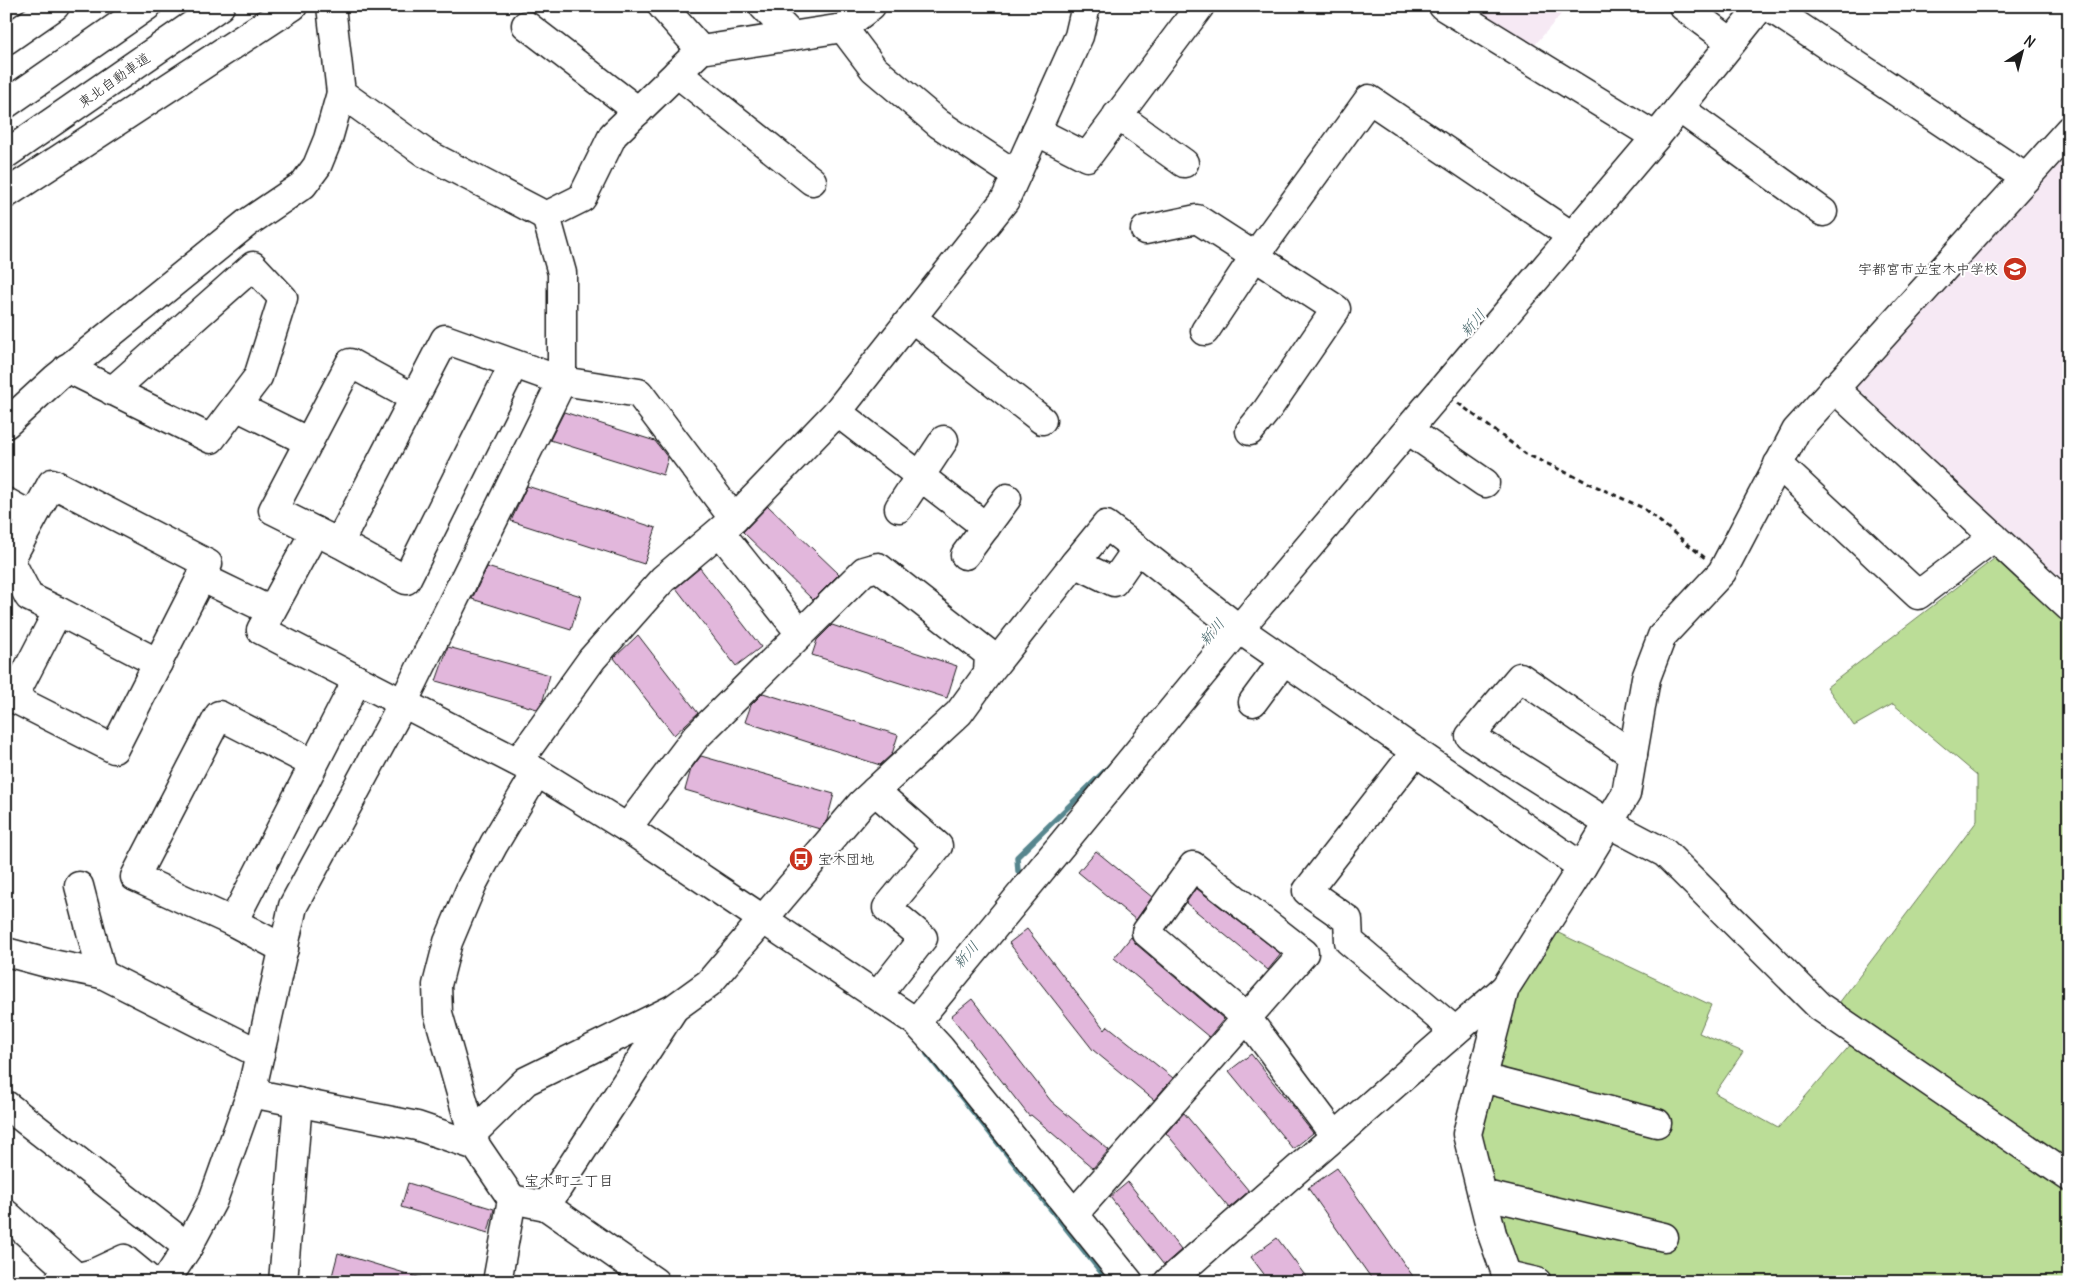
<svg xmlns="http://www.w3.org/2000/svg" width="2075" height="1288" font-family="Delius,'Klee One',sans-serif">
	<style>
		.built { fill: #f6e9f4 }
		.green { fill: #bbdd97; stroke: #6c7c5a }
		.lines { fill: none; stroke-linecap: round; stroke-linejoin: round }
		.stream { stroke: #56868e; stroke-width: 5.5 }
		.building { fill: #e2b7dc; stroke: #1c1c1c }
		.minor-casing { stroke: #1c1c1c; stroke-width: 31 }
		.highway-casing { stroke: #1c1c1c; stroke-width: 31 }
		.path { stroke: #1c1c1c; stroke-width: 3; stroke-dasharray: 5 4; stroke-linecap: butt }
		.minor { stroke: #fff; stroke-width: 28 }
		.highway { stroke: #fff; stroke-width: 28 }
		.labels { text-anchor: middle; stroke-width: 4; stroke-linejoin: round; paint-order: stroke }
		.street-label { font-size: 14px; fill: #1c1c1c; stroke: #fff }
		.poi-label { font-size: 14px; fill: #1c1c1c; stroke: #fff; text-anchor: end }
		.water-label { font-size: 15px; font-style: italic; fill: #436368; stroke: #fff }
		.neighbourhood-label { font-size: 15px; fill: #1c1c1c; stroke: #fff }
	</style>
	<rect width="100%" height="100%" fill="#fff"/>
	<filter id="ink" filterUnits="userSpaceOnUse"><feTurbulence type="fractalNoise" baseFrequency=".02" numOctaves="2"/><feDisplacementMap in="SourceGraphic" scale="10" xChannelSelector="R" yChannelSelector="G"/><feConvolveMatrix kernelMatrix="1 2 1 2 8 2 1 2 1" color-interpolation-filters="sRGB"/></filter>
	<g filter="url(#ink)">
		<g class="built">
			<polygon points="1470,6 1568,6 1534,46"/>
			<polygon points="2069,154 2069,591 1852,383"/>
		</g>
		<g class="green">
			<polygon points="1999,555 2069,619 2069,1173 1833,1011 1977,821 1977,775 1893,704 1854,726 1827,687"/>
			<polygon points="1550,929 1711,1005 1699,1033 1743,1052 1715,1093 1778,1128 1853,1042 2069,1191 2069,1282 1521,1282 1480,1135 1506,998"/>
		</g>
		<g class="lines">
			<g class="stream">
				<polyline points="1025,878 1018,871 1017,857 1111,765"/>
				<polyline points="927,1054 1109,1282"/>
			</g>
		</g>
		<g class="building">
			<polygon points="564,412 655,441 668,458 663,475 550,440"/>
			<polygon points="527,486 656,528 644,564 511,521"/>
			<polygon points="768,506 839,574 813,600 743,532"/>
			<polygon points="487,567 581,596 571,630 472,599"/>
			<polygon points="700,568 761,647 736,666 676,588"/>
			<polygon points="832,625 957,666 947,698 812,655 817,640"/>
			<polygon points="638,635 698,713 674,735 614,658"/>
			<polygon points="448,647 550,675 543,700 537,709 436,681"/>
			<polygon points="763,693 898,735 892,754 880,765 745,722 751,705"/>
			<polygon points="701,756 834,794 827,820 820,829 685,790 691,769"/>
			<polygon points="1096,851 1152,897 1136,920 1078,872"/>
			<polygon points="1196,888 1281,954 1268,970 1186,903"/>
			<polygon points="1027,929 1105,1030 1108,1026 1173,1078 1154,1100 1093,1050 1009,943"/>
			<polygon points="1131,937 1136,944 1224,1019 1209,1037 1114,958"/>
			<polygon points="972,999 1051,1101 1109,1150 1093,1168 1031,1115 1029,1116 951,1016"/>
			<polygon points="1251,1054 1313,1133 1293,1149 1229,1071"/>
			<polygon points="1184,1113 1249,1191 1229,1208 1166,1133"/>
			<polygon points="1337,1168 1417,1282 1374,1282 1308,1188"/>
			<polygon points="1128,1182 1181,1250 1164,1265 1110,1197"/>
			<polygon points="408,1183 494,1209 488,1233 401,1207"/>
			<polygon points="1277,1238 1310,1282 1270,1282 1251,1257"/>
			<polygon points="338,1253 421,1278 420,1282 352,1282 332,1276"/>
		</g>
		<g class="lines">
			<g class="minor-casing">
				<g id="minor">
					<polyline points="331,6 341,93 425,153 546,216"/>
					<polyline points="662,6 701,50"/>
					<polyline points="763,6 792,36"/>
					<polyline points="1443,6 1656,137"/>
					<polyline points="1683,6 1731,42"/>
					<polyline points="526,25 638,111"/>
					<polyline points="843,28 874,69 939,124 1016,175"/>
					<polyline points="6,40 55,6"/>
					<polyline points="677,73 812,181"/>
					<polyline points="1679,108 1823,212"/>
					<polyline points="1117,115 1184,163"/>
					<polyline points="1036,131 1087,157 1200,6"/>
					<polyline points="2026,178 2069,130"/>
					<polyline points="6,194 293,6"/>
					<polyline points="1145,230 1197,219 1336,309 1267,410 1250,431"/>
					<polyline points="912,318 1042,420"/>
					<polyline points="1205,331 1255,256 1369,99 1572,236"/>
					<polyline points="67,368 211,439 258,377 283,298 253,266 112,391"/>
					<polyline points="1834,388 2069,607"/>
					<polyline points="414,398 350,363 273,510 339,543 445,339 562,381 639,393 734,519"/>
					<polyline points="236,406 307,441"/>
					<polyline points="837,412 986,527"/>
					<polyline points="6,424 56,378 247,223 303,185 317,166 328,139 341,93"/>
					<polyline points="1408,430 1485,483"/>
					<polyline points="1778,464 1918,595 1994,537"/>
					<polygon points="52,483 208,564 114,749 13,698 58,611 29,597 10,560"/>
					<polyline points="6,502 33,517"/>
					<polyline points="899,508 944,440"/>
					<polyline points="315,531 261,630 537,772 627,828 916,1022 940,1048 1129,1282"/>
					<polyline points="720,532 800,633"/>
					<polyline points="339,543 406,580 514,364"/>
					<polyline points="965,555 1007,498"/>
					<polyline points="1075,563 1106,525 1137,549"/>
					<polyline points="201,577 271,611"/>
					<polyline points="58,611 158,663"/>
					<polyline points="988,673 1075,563 1114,582 1137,549 1239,629 1582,867"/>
					<polyline points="1253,702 1284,660"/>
					<polyline points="1416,751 1307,891 1348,920 1349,941 1455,1031"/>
					<polyline points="1633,755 1520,677 1470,736 1608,823 1665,853 1820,1007 2069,1177"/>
					<polyline points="518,762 592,659 663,579 734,519 837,412 1005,200 1079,36 1086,6"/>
					<polyline points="314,764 219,715 135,877 233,922 357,680"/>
					<polyline points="875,791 938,846 887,908 923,938 878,995"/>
					<polyline points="79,886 102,974"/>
					<polyline points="233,922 284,949"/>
					<polyline points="6,952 47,963 102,974 260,1054"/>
					<polyline points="1505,988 1467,1134 1492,1234 1509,1282"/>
					<polyline points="916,1022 1239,629 1656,137 1761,6"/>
					<polyline points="1482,1078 1657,1123"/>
					<polyline points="251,1093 417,1126 476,1146"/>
					<polyline points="6,1105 188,1247"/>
					<polyline points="472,1134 526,1081 673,1009 709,983 861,804 959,713 988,673 989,654 878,567 864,571 696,737 627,828"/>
					<polyline points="1482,1194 1664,1237"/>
					<polyline points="512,1199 546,1206 673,1010"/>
					<polyline points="546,1206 655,1282"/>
					<polyline points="6,1214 76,1277"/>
					<polyline points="1074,1214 1304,953 1193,866 1146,932 1247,1018 1335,1136"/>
					<polyline points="1507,1275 1537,1282"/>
					<polyline points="58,1282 94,1273 124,1259 152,1282"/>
					<polyline points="165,1282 188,1247 213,1200 251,1093 293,906 403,703 562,381 562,273 546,216 582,198 613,135 701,50 843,28 871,6"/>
					<polyline points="283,1282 298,1102"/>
					<polyline points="497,1282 512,1199 476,1146 438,1013 437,985 448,942 472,885 494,844 537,772"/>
					<polyline points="1168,1282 1505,988 1582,867 1626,794 1646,678 1662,636 1722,572 1796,431 2026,178 1768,6"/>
				</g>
			</g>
			<g class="highway-casing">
				<g id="highway">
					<polyline points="6,104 147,6"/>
					<polyline points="6,154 220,6"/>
				</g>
			</g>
			<polyline class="path" points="1458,403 1526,454 1643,508 1705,558"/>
			<use href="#minor" class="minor"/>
			<use href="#highway" class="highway"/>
		</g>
	</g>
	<defs>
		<g id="school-disc" transform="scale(1.25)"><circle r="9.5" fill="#c8321e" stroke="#fff"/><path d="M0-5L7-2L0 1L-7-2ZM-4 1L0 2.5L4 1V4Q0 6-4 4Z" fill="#fff"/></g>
		<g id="bus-disc" transform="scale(1.25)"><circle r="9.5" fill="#c8321e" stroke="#fff"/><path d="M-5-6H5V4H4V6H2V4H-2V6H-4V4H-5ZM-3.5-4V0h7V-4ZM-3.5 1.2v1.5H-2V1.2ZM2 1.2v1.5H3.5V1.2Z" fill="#fff"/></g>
	</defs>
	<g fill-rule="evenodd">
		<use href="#school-disc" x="2015" y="269"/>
		<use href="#bus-disc" x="801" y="859"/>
	</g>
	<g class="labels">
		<g class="street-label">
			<text transform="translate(114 80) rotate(-35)" y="5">東北自動車道</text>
		</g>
		<g class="poi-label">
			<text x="1998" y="274">宇都宮市立宝木中学校</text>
			<text x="818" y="864" text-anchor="start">宝木団地</text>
		</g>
		<g class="water-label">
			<text transform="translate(1473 323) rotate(-50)" y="5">新川</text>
			<text transform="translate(1212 632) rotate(-50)" y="5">新川</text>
			<text transform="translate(966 955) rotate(-49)" y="5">新川</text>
		</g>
		<g class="neighbourhood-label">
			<text x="569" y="1186">宝木町二丁目</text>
		</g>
	</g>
	<rect width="2075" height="1288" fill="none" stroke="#fff" stroke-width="25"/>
	<rect x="12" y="12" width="2050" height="1263" fill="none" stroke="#1c1c1c" stroke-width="2" filter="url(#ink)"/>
	<g transform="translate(2022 52) rotate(36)" stroke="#ffffff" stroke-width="4" paint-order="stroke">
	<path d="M0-4L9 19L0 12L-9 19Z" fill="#1c1c1c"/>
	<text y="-8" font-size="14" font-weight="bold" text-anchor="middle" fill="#1c1c1c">N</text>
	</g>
</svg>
